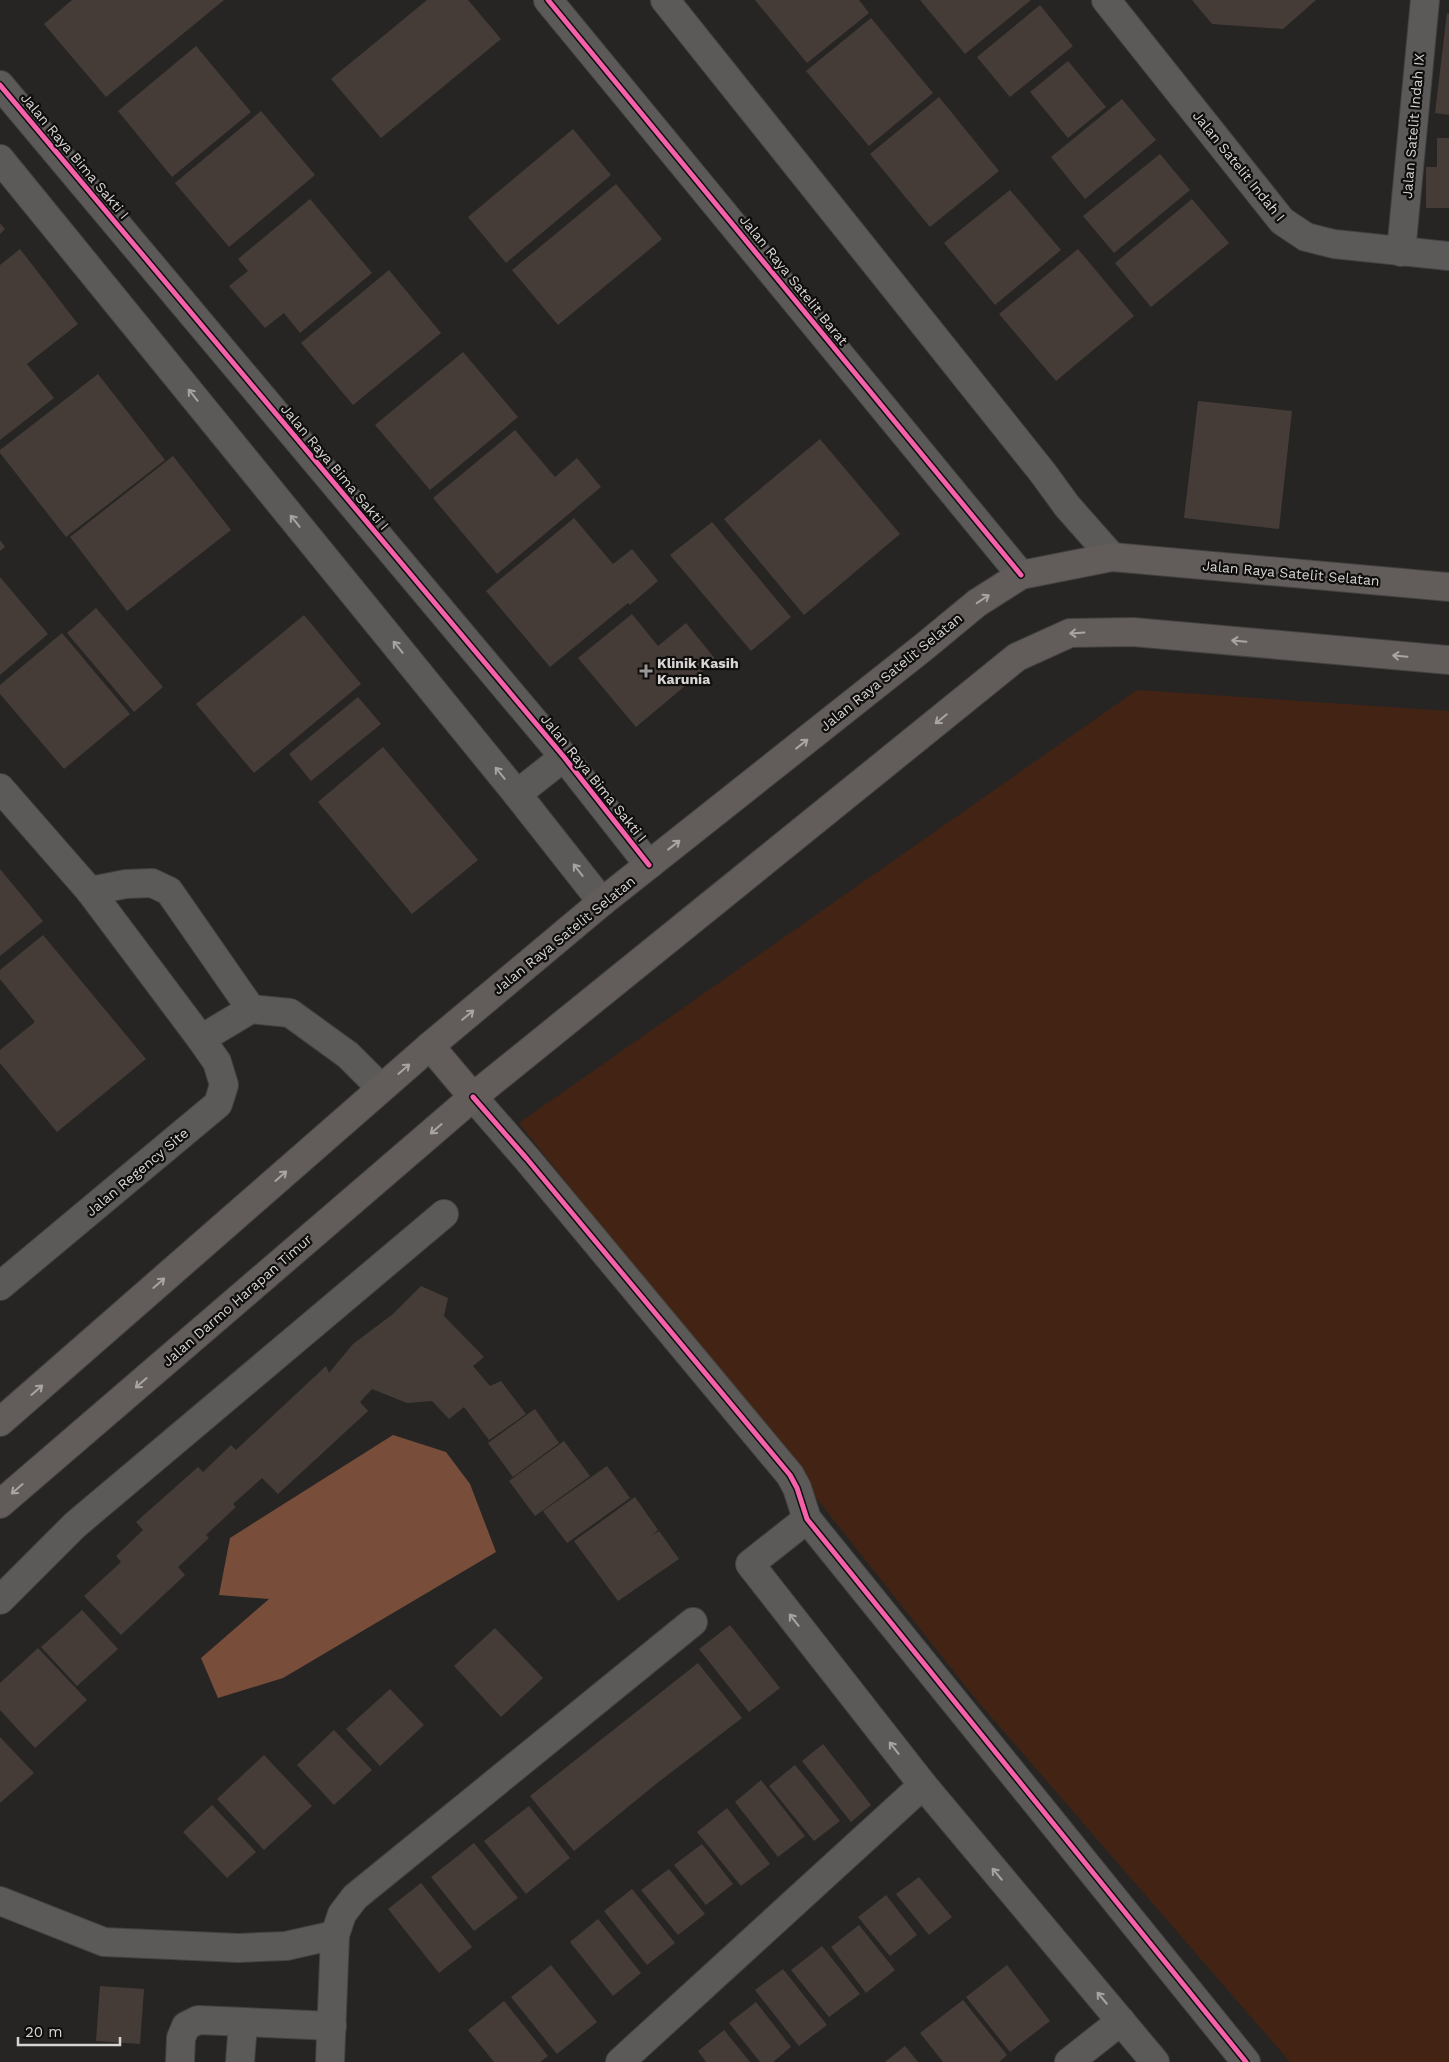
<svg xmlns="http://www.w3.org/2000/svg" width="1449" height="2062" font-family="'Work Sans',sans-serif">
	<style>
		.green { fill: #432414 }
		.water { fill: #784e3a }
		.building { fill: #453c37 }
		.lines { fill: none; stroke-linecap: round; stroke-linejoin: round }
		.minor-casing { stroke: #434241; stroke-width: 30 }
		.major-casing { stroke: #434241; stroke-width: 30 }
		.minor { stroke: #5b5a59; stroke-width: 28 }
		.major { stroke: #625c5a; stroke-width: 28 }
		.cycleway-casing { stroke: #0f0e0d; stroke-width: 8 }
		.cycleway { stroke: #f560ab; stroke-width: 5 }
		.oneway { stroke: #a5a4a3 }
		.oneway2 { stroke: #a8a5a3 }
		.poi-dot { fill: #999796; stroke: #0f0e0d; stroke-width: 2 }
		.labels { text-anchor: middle; stroke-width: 4.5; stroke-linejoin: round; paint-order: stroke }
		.street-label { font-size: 14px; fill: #d7d5d4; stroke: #0f0e0d }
		.poi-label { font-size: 14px; font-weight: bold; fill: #d7d5d4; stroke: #0f0e0d; text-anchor: start }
	</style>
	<rect width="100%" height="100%" fill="#262524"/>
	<polygon class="green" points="1137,690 1449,711 1449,2062 1290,2062 974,1697 519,1123"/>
	<polygon class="water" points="393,1435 446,1452 470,1484 496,1552 283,1678 218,1698 201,1658 269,1599 219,1595 230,1538"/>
	<g class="building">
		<polygon points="72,0 224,0 106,97 44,24"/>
		<polygon points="427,0 468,0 501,39 381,138 331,79"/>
		<polygon points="755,0 859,0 869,13 807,63"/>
		<polygon points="920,0 1031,0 965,54"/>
		<polygon points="1192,0 1316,0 1283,29 1212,24"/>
		<polygon points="1040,5 1073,46 1010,97 977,57"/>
		<polygon points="1447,13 1449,14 1449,115 1435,113"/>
		<polygon points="871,18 933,93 869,146 806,71"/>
		<polygon points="196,46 251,112 172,177 118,111"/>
		<polygon points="1068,61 1106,107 1068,138 1030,92"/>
		<polygon points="939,97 999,171 930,227 870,154"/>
		<polygon points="1122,99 1156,140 1085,199 1051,157"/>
		<polygon points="261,111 315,175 229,247 175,183"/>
		<polygon points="573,129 611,175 506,263 468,217"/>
		<polygon points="1437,138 1449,138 1449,208 1426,208 1426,167 1437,167"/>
		<polygon points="1160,154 1190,190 1114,253 1083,216"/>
		<polygon points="616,184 662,239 558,325 512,270"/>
		<polygon points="1010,190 1061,250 995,305 944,243"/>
		<polygon points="310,199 372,273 300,333 284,313 265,328 229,286 248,271 238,259"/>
		<polygon points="1192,199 1229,243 1151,307 1115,263"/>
		<polygon points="0,223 5,229 0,234"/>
		<polygon points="20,249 78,324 27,364 54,398 0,440 0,265"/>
		<polygon points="1078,249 1134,316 1056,381 999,314"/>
		<polygon points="389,270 441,333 353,405 301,343"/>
		<polygon points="463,352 518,417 430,490 375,425"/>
		<polygon points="98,374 165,460 66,537 0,453 0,450"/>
		<polygon points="1198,401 1292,411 1279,529 1184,518"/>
		<polygon points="515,430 555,477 577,458 601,487 497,574 433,498"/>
		<polygon points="820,439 900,534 804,615 724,519"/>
		<polygon points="173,456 231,530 127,611 70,537"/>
		<polygon points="574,518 613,564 632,549 658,581 630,605 628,603 550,667 486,591"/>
		<polygon points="712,522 791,617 751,651 670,555"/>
		<polygon points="0,540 5,547 0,551"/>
		<polygon points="0,577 48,634 0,675"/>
		<polygon points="96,608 163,687 134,712 67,633"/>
		<polygon points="632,614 658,646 686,623 716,660 636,727 578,658"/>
		<polygon points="304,615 361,684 254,773 196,704"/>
		<polygon points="62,633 130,714 64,769 0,694 0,685"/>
		<polygon points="358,697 381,724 311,781 289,754"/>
		<polygon points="383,747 478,860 412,914 318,802"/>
		<polygon points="0,869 43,921 0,956"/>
		<polygon points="43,935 146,1059 57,1132 0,1063 0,1050 35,1022 0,979 0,970"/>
		<polygon points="421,1286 448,1298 444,1316 484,1357 473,1366 490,1386 501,1381 526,1414 489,1440 464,1407 449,1419 432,1401 407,1403 372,1389 360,1402 368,1411 278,1494 262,1478 233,1504 236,1507 206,1535 209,1538 178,1567 185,1575 121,1635 84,1596 121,1562 116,1556 143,1530 136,1522 198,1467 203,1472 231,1445 236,1450 326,1366 329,1373 353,1344 393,1314"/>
		<polygon points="535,1409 559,1443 513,1477 488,1443"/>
		<polygon points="564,1441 590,1476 535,1516 509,1481"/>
		<polygon points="607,1466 630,1498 567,1543 543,1511"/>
		<polygon points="635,1497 658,1530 651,1536 659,1531 679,1559 618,1601 574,1541"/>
		<polygon points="82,1610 118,1649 77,1686 41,1647"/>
		<polygon points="730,1625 780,1688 749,1712 699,1649"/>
		<polygon points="495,1628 543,1678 501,1717 454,1666"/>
		<polygon points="38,1648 87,1700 35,1748 0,1710 0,1683"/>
		<polygon points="698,1663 742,1718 656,1784 574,1851 530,1796"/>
		<polygon points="390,1689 424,1725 380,1766 346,1729"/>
		<polygon points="334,1730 372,1770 334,1805 297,1765"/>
		<polygon points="0,1737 34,1773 0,1803"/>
		<polygon points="823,1744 871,1805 851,1822 802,1761"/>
		<polygon points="264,1755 312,1806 264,1850 217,1799"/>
		<polygon points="795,1765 840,1821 814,1841 769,1786"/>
		<polygon points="761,1780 805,1836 778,1857 735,1802"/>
		<polygon points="212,1805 256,1852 227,1878 183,1832"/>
		<polygon points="529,1806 570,1858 526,1894 484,1841"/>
		<polygon points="727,1808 770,1864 741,1886 697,1832"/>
		<polygon points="474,1843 518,1898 474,1931 431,1877"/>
		<polygon points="702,1844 733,1884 706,1905 674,1865"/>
		<polygon points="669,1869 705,1914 678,1935 641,1890"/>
		<polygon points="919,1877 952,1917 929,1935 896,1894"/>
		<polygon points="421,1883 472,1947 439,1973 388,1909"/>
		<polygon points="632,1889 675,1943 647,1965 604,1911"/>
		<polygon points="886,1895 917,1935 890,1956 858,1917"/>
		<polygon points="598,1919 641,1973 613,1996 570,1942"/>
		<polygon points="859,1925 895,1970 866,1993 831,1947"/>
		<polygon points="822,1946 860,1994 829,2017 791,1970"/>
		<polygon points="551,1965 597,2022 557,2054 511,1997"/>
		<polygon points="1007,1965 1050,2021 1010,2052 966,1997"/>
		<polygon points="783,1969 827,2025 799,2046 755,1990"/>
		<polygon points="100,1986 144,1989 140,2044 96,2041"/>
		<polygon points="963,2000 1007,2055 999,2062 943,2062 920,2033"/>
		<polygon points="504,2001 548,2056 540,2062 494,2062 468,2030"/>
		<polygon points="756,2002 791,2047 773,2062 760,2062 729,2023"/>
		<polygon points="724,2030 750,2062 706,2062 698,2051"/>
		<polygon points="905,2046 918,2062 885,2062"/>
	</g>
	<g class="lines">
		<g class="minor-casing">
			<g id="minor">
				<polyline points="548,0 1021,575"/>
				<polyline points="665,0 1043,473 1067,506 1112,557"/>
				<polyline points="1106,0 1282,221 1306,237 1334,244 1449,256"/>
				<polyline points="0,85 564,757 649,865"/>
				<polyline points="0,159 517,794 602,902"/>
				<polyline points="1401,252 1425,0"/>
				<polyline points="0,788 90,891 201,1039 217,1062 224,1085 218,1104 0,1286"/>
				<polyline points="517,794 564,757"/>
				<polyline points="90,891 126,884 152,883 169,891 251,1009 290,1013 348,1055 381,1088"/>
				<polyline points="201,1039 251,1009"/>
				<polyline points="473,1097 527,1159 790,1475 797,1488 807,1519 1246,2062"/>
				<polyline points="807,1519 750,1564 923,1785 1155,2062"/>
				<polyline points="0,1600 75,1525 444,1214"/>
				<polyline points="0,1901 104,1942 238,1948 286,1946 335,1935"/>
				<polyline points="180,2062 181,2038 186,2026 198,2020 332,2026"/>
				<polyline points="240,2062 243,2023"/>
				<polyline points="330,2062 335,1935 342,1914 355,1897 693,1622"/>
				<polyline points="620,2062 923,1785"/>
				<polyline points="1069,2062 1121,2021"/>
			</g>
		</g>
		<g class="major-casing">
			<g id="major">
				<polyline points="430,1046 473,1097"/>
				<polyline points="0,1422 430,1046 602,902 925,646 977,603 1021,575 1112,557 1449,587"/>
				<polyline points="0,1504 473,1097 1017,657 1070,633 1133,632 1449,660"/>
			</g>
		</g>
		<use href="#minor" class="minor"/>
		<use href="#major" class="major"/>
		<g class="cycleway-casing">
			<g id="cycleway">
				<polyline points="548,0 1021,575"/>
				<polyline points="0,85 564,757 649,865"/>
				<polyline points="473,1097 527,1159 790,1475 797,1488 807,1519 1246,2062"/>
			</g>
		</g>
		<use href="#cycleway" class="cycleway"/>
	</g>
	<defs><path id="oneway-shaft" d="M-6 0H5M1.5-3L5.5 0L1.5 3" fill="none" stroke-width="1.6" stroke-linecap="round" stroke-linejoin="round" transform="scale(1.25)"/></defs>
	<g class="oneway">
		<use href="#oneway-shaft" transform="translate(193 395) rotate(-129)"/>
		<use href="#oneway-shaft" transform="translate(295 521) rotate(-129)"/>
		<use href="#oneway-shaft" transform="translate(398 647) rotate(-129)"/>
		<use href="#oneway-shaft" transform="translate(500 773) rotate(-129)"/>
		<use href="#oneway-shaft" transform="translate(578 870) rotate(-128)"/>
		<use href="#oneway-shaft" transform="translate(794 1620) rotate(-128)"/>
		<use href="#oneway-shaft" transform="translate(894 1748) rotate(-128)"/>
		<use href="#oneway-shaft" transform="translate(997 1874) rotate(-130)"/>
		<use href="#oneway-shaft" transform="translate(1102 1998) rotate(-130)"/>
	</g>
	<g class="oneway2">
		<use href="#oneway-shaft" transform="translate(983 599) rotate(-33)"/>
		<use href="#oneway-shaft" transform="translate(1077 633) rotate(176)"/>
		<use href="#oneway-shaft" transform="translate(1239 641) rotate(-175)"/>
		<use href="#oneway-shaft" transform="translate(1400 656) rotate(-175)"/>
		<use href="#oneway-shaft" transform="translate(941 719) rotate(141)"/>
		<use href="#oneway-shaft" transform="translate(802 744) rotate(-38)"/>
		<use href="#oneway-shaft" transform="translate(674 845) rotate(-38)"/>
		<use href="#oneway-shaft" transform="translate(468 1015) rotate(-40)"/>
		<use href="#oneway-shaft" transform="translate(404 1069) rotate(-41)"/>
		<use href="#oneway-shaft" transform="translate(436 1129) rotate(139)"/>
		<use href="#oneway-shaft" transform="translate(281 1176) rotate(-41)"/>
		<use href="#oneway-shaft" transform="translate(159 1283) rotate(-41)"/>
		<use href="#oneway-shaft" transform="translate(141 1383) rotate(139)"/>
		<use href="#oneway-shaft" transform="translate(37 1390) rotate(-41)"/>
		<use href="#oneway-shaft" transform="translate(17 1489) rotate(139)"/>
	</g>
	<path class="poi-dot" d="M643.5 663.5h5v5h5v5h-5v5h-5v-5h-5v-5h5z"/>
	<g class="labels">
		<g class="street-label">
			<text transform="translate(1413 126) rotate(-85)" y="5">Jalan Satelit Indah IX</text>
			<text transform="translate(75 156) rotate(50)" y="5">Jalan Raya Bima Sakti I</text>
			<text transform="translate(1239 166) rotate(51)" y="5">Jalan Satelit Indah I</text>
			<text transform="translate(794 280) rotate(51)" y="5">Jalan Raya Satelit Barat</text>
			<text transform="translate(335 467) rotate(50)" y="5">Jalan Raya Bima Sakti I</text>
			<text transform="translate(1291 573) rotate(5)" y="5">Jalan Raya Satelit Selatan</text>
			<text transform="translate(891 672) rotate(-39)" y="5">Jalan Raya Satelit Selatan</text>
			<text transform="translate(594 778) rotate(51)" y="5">Jalan Raya Bima Sakti I</text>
			<text transform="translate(564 935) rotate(-39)" y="5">Jalan Raya Satelit Selatan</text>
			<text transform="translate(137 1172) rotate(-40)" y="5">Jalan Regency Site</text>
			<text transform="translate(237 1300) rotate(-41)" y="5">Jalan Darmo Harapan Timur</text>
		</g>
		<g class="poi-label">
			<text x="657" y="668">Klinik Kasih<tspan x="657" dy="16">Karunia</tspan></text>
		</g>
	</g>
	<path d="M18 2037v8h102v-8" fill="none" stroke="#d7d5d4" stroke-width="2.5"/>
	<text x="25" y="2037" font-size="15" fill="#d7d5d4" stroke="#0f0e0d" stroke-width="4" paint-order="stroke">20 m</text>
</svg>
